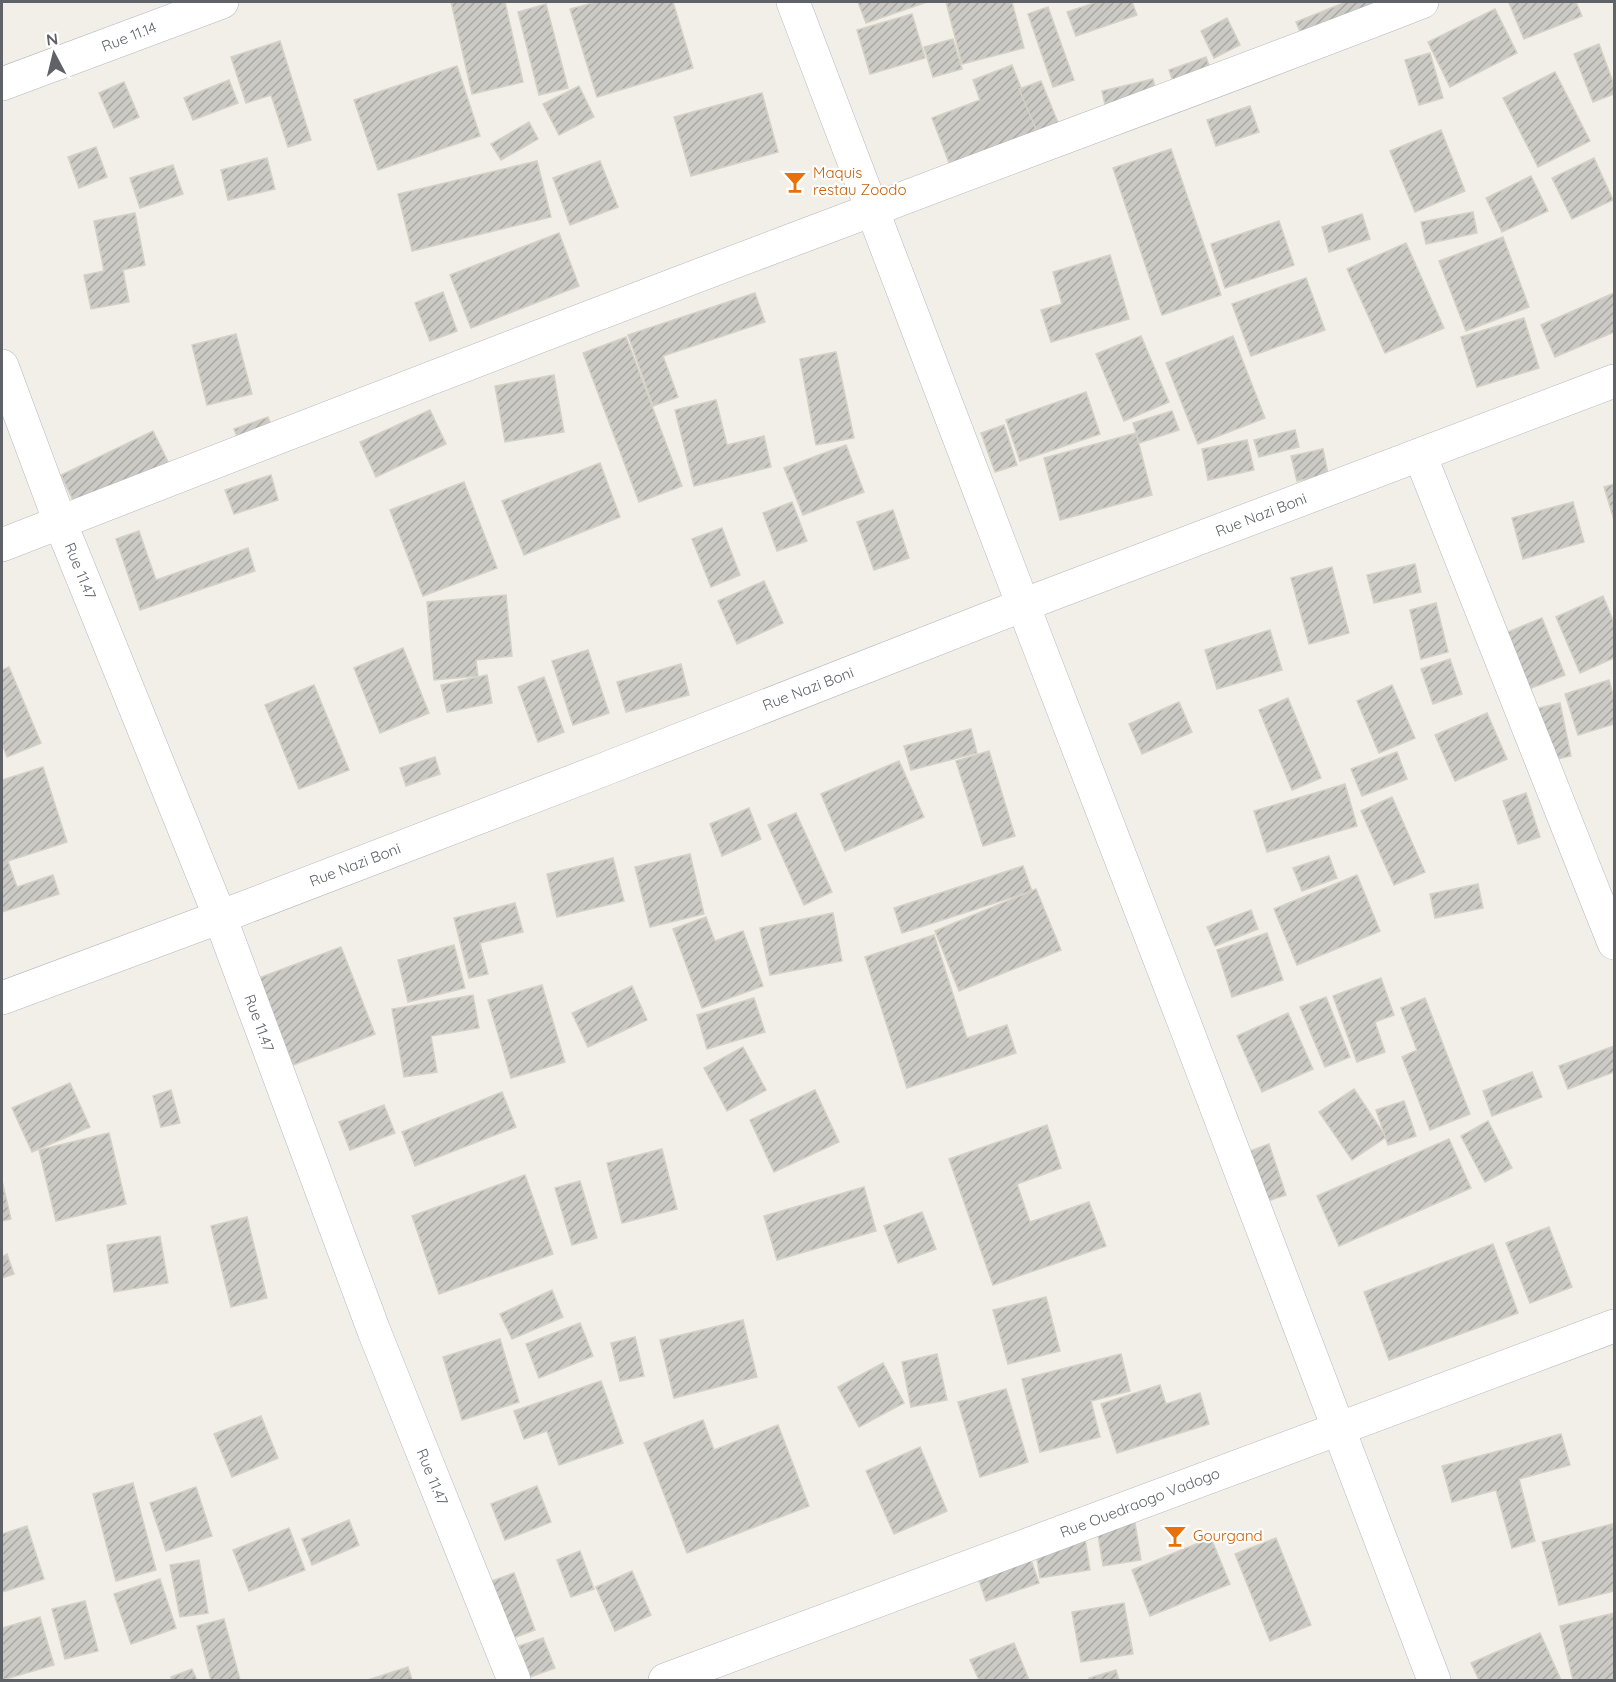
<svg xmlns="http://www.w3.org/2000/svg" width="1616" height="1682" font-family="Quicksand,sans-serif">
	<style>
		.building { fill: url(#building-hatch); stroke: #d6d1c6; stroke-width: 1.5 }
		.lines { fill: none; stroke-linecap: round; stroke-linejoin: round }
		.minor-casing { stroke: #b5b8bc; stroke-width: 34 }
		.minor { stroke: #fff; stroke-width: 33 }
		.labels { text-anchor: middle; stroke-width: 4.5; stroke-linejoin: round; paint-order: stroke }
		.street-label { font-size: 15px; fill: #5f6368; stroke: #fff }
		.food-label { font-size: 15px; fill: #c56008; stroke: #fff; text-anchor: start }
	</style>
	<defs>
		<pattern id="building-hatch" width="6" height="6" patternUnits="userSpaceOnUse" patternTransform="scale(1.5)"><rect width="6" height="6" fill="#cccac5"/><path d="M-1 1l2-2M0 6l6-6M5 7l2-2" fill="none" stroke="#a9a8a4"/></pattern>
	</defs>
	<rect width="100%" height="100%" fill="#f1efe8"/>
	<g class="building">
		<polygon points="451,2 505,2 523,82 472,94"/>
		<polygon points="596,2 673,2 693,68 597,97 570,9"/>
		<polygon points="858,2 927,2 866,23"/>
		<polygon points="946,2 1012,2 1024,48 962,64"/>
		<polygon points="1097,2 1132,2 1137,15 1076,36 1067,12"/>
		<polygon points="1346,2 1391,2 1306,46 1296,22"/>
		<polygon points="1513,2 1576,2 1582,16 1524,39 1509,3"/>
		<polygon points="546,4 568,88 539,95 518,12"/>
		<polygon points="1048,7 1074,80 1053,87 1028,14"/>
		<polygon points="1495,9 1517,53 1450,87 1428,42"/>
		<polygon points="912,14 925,58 870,74 857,30"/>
		<polygon points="1227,18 1240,45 1214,58 1201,31"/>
		<polygon points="953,39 962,69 933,77 924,47"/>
		<polygon points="280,41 311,140 288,147 271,95 246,103 231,57"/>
		<polygon points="1599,44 1614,85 1614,94 1593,102 1574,54"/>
		<polygon points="1430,53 1443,98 1419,105 1405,60"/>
		<polygon points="1206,57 1216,85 1179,98 1169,70"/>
		<polygon points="1012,65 1044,147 956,181 932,118 980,100 973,80"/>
		<polygon points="457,66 480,136 378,170 354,100"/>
		<polygon points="1555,72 1590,141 1538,167 1503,98"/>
		<polygon points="1153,79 1159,106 1108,118 1102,91"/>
		<polygon points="229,80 238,103 193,120 184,98"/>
		<polygon points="1041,81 1059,125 1038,134 1019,89"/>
		<polygon points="124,82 139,117 114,128 99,93"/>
		<polygon points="579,86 594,117 559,135 543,104"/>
		<polygon points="762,93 778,152 691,176 674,117"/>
		<polygon points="1250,106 1259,132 1216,146 1207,120"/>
		<polygon points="529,122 538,139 501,160 491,144"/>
		<polygon points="1441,130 1465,191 1415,212 1390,151"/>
		<polygon points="96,147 107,177 79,188 68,157"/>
		<polygon points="1171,149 1221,295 1162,315 1113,168"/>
		<polygon points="267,158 275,189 228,200 221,170"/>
		<polygon points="1594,158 1613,200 1572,219 1552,178"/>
		<polygon points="537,161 551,217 412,251 398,194"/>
		<polygon points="600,161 618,207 570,225 553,178"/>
		<polygon points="173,165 183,194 140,208 130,178"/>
		<polygon points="1531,176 1548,211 1502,232 1486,198"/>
		<polygon points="1473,212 1477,233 1426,244 1421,222"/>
		<polygon points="135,213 145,265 123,270 129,302 91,309 84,275 104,271 94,221"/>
		<polygon points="1362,214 1370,239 1329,252 1322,227"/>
		<polygon points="1279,221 1294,265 1225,288 1211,244"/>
		<polygon points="559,233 579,286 471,328 450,275"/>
		<polygon points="1503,237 1529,307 1466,331 1439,261"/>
		<polygon points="1406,243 1444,328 1385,353 1347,269"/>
		<polygon points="1110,255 1129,319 1051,342 1041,310 1062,304 1053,272"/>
		<polygon points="1306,278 1325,330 1251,356 1232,304"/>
		<polygon points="443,292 457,331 430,341 415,303"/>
		<polygon points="755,293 765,322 663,356 678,397 653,406 628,335"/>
		<polygon points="1614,293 1614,332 1555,357 1541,325"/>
		<polygon points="1524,318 1539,368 1477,387 1461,337"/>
		<polygon points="236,334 252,394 207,405 192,345"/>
		<polygon points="1141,336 1169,402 1124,421 1096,354"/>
		<polygon points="1233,336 1265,418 1198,444 1166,363"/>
		<polygon points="626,337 682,486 639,502 583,353"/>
		<polygon points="836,352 854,438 816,445 800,359"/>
		<polygon points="554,375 564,432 505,442 495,386"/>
		<polygon points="1086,392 1100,434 1020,461 1006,420"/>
		<polygon points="716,400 727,445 764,436 771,467 694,486 675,410"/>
		<polygon points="430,410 446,444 376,477 360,442"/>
		<polygon points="1172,411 1179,430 1139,443 1133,423"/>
		<polygon points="268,417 275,435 241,447 234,429"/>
		<polygon points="1004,425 1017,465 995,472 981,433"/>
		<polygon points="1295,430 1299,447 1259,457 1254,440"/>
		<polygon points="153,431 172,470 80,515 61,475"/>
		<polygon points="1136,433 1152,495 1060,520 1044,458"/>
		<polygon points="1247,440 1254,470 1208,480 1202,449"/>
		<polygon points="846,445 864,492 803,515 784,468"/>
		<polygon points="1323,449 1328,474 1297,481 1291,456"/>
		<polygon points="600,463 620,517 524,555 502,501"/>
		<polygon points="271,475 278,500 234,514 225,490"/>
		<polygon points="464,482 497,568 423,596 390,510"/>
		<polygon points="1614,484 1614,520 1604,487"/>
		<polygon points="792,502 807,541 777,551 763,513"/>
		<polygon points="1573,502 1584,542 1523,559 1512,518"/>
		<polygon points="893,510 909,558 874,570 857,522"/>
		<polygon points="722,528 740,575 711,587 692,539"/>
		<polygon points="139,531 156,580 248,548 255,571 140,610 116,539"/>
		<polygon points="1415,564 1421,592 1374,603 1367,575"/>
		<polygon points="1332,567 1349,633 1309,644 1291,578"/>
		<polygon points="764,581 783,623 737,644 718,601"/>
		<polygon points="506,595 512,656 476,660 478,676 434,680 427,602"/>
		<polygon points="1603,596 1614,623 1614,658 1580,673 1556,617"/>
		<polygon points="1436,603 1448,652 1421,659 1410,610"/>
		<polygon points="1542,618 1565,675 1519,693 1496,637"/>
		<polygon points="1270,630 1282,670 1217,689 1205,650"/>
		<polygon points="403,648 429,713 380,733 354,668"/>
		<polygon points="588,650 609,713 573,725 552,661"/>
		<polygon points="1450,659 1462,694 1433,704 1421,669"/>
		<polygon points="681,664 689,695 626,712 617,682"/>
		<polygon points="9,667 41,743 7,757 2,744 2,670"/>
		<polygon points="487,675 492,703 447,712 441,685"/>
		<polygon points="544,677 564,732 538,742 518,687"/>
		<polygon points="1609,680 1614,698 1614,724 1578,735 1565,694"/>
		<polygon points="314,685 349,770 299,789 265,705"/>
		<polygon points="1392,685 1415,738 1379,753 1357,701"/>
		<polygon points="1288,698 1321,778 1292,790 1259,710"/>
		<polygon points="1179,702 1192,732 1142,754 1129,724"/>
		<polygon points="1560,703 1571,756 1526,766 1514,714"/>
		<polygon points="1487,713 1507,759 1455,781 1435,735"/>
		<polygon points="971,729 977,753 911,770 904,746"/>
		<polygon points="989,751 1015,836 983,846 956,761"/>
		<polygon points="1397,752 1407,779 1362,796 1351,769"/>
		<polygon points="435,757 440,774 406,786 400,768"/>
		<polygon points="899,761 924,817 845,851 821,794"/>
		<polygon points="43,767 67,842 8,861 17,887 53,875 59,894 2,912 2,780"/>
		<polygon points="1345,784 1357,826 1267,852 1254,811"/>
		<polygon points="1526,793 1540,837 1518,844 1503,801"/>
		<polygon points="1392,797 1425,872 1394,885 1361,811"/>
		<polygon points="749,808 761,839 722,856 710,824"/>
		<polygon points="796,813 832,892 804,905 768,825"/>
		<polygon points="690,854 704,914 650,927 635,867"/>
		<polygon points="1329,856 1337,878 1302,891 1293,868"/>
		<polygon points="613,858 624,901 557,917 547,874"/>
		<polygon points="1023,866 1032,891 902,933 894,908"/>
		<polygon points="1357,875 1380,931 1297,965 1274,909"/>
		<polygon points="1478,884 1483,908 1435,918 1430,894"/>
		<polygon points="1036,889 1061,950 959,991 935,931"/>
		<polygon points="515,903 523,932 480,943 488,974 469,978 454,918"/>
		<polygon points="1251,910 1258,929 1215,946 1207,927"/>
		<polygon points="833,913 842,961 770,975 760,928"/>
		<polygon points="706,917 715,941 743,931 763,986 702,1008 673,929"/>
		<polygon points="1267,933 1283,980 1232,997 1217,950"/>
		<polygon points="934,935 967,1038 1007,1025 1016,1053 907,1088 865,957"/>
		<polygon points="454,945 465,988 408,1002 398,960"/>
		<polygon points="341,947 375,1034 293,1065 259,978"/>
		<polygon points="1381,978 1394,1015 1375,1022 1385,1052 1357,1062 1333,996"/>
		<polygon points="542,985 565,1062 511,1078 488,1000"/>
		<polygon points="632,986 647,1020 588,1047 572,1013"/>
		<polygon points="473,995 479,1028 431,1036 437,1072 404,1077 392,1009"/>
		<polygon points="1326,997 1350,1057 1325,1067 1300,1007"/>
		<polygon points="754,998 765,1032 707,1049 697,1015"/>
		<polygon points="1425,998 1470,1114 1430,1130 1402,1057 1417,1050 1401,1008"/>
		<polygon points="1288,1013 1313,1069 1262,1092 1237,1036"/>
		<polygon points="1614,1046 1614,1072 1568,1089 1559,1066"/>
		<polygon points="743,1047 766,1090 727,1111 704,1068"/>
		<polygon points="1532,1072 1542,1097 1492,1116 1483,1091"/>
		<polygon points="70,1083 90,1127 32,1152 12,1108"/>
		<polygon points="1354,1089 1386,1137 1352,1160 1319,1112"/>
		<polygon points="171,1090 180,1123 161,1127 153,1096"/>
		<polygon points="815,1090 839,1142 774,1172 750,1120"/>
		<polygon points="502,1092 516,1127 415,1166 402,1132"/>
		<polygon points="1404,1101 1416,1136 1388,1145 1376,1110"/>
		<polygon points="384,1105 395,1133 350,1150 339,1122"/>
		<polygon points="1488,1121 1512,1168 1485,1182 1461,1136"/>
		<polygon points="1047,1125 1061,1168 1017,1184 1030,1222 1089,1202 1106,1246 993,1285 949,1159"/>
		<polygon points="109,1133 126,1204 56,1221 39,1150"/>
		<polygon points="1449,1139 1471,1188 1339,1246 1317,1196"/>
		<polygon points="1269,1144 1286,1195 1261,1203 1245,1153"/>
		<polygon points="662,1149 677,1209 622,1223 607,1163"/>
		<polygon points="525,1175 553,1254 439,1294 412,1216"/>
		<polygon points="2,1181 11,1219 2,1221"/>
		<polygon points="580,1181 597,1238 572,1245 555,1188"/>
		<polygon points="864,1187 876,1231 777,1260 764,1216"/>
		<polygon points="922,1212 936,1249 898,1263 884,1226"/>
		<polygon points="247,1217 267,1298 231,1307 211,1226"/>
		<polygon points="1549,1227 1572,1287 1530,1303 1506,1243"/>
		<polygon points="160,1236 168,1283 114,1292 107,1245"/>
		<polygon points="1493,1244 1518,1313 1389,1360 1364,1292"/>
		<polygon points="7,1254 14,1274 2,1278 2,1257"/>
		<polygon points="552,1290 563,1317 512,1339 500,1314"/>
		<polygon points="1046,1297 1060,1351 1008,1364 993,1310"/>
		<polygon points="743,1320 757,1377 674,1398 660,1340"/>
		<polygon points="580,1323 593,1356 539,1378 526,1344"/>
		<polygon points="635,1337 644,1376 620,1381 611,1343"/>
		<polygon points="500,1339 519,1402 462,1420 443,1357"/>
		<polygon points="937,1354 947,1400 911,1407 902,1362"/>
		<polygon points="1121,1354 1130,1391 1091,1401 1100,1437 1040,1452 1022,1379"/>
		<polygon points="883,1363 904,1403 859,1427 838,1387"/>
		<polygon points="601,1381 623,1443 559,1465 547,1431 524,1439 514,1411"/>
		<polygon points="1160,1385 1166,1404 1200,1393 1209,1424 1117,1453 1101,1404"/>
		<polygon points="1006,1389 1028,1462 980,1477 958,1402"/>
		<polygon points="261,1416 278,1458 232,1477 214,1434"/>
		<polygon points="703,1420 714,1450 778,1425 809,1506 687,1553 644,1443"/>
		<polygon points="1561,1434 1570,1465 1519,1479 1535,1541 1512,1548 1496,1490 1452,1502 1442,1466"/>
		<polygon points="920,1447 947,1511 894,1534 866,1471"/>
		<polygon points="133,1483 156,1570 116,1581 93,1494"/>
		<polygon points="537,1486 551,1522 505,1540 491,1504"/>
		<polygon points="196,1487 212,1536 166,1551 150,1503"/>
		<polygon points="1134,1517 1141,1560 1103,1566 1096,1522"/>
		<polygon points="349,1520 359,1545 312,1565 302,1539"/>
		<polygon points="1612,1524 1614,1532 1614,1591 1559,1605 1542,1542"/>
		<polygon points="27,1526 44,1579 2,1592 2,1534"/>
		<polygon points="289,1528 305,1570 249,1591 233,1550"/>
		<polygon points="1084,1532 1090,1570 1040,1578 1034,1541"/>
		<polygon points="1211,1538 1230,1584 1150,1616 1132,1570"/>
		<polygon points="1276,1538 1311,1625 1270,1641 1235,1554"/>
		<polygon points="1026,1545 1039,1583 986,1601 973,1563"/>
		<polygon points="580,1551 594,1589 571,1597 557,1560"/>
		<polygon points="199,1560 208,1613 180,1617 170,1565"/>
		<polygon points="632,1571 651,1615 615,1631 596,1587"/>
		<polygon points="514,1573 535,1630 510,1639 489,1582"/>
		<polygon points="160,1579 176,1628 131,1644 114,1594"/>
		<polygon points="85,1601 98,1651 65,1659 52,1609"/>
		<polygon points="1124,1603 1133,1654 1081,1662 1072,1612"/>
		<polygon points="1614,1613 1614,1680 1573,1680 1560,1626"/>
		<polygon points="40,1617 54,1665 2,1680 2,1628"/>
		<polygon points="224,1619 240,1680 211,1680 197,1626"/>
		<polygon points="1540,1633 1561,1680 1479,1680 1471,1663"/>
		<polygon points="543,1638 555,1668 530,1677 519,1646"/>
		<polygon points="1014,1643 1029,1680 979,1680 970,1660"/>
		<polygon points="408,1667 412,1680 368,1680"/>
		<polygon points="192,1669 197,1680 172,1680 171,1677"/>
		<polygon points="1116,1670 1119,1680 1089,1680 1089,1678"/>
	</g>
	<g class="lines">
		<g class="minor-casing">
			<g id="minor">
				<polyline points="793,2 1023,605 1184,1022 1434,1680"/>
				<polyline points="2,84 222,2"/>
				<polyline points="2,366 60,522 220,917 374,1331 514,1680"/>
				<polyline points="1420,455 1614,943"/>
				<path d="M2,545C291,432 581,319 872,210C1055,140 1240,73 1422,2"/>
				<polyline points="2,998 220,917 610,767 1023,605 1614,381"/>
				<polyline points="665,1680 1614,1326"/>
			</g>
		</g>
		<use href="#minor" class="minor"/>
	</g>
	<defs>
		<g id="bar-bare" transform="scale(1.8)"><path d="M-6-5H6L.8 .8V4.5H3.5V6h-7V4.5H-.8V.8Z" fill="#e8710a" stroke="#fff" stroke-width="2.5" paint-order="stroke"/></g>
	</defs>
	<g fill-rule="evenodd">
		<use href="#bar-bare" x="795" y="182"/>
		<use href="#bar-bare" x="1175" y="1536"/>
	</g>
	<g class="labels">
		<g class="street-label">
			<text transform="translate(129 37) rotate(-21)" y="5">Rue 11.14</text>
			<text transform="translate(1261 515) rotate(-21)" y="5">Rue Nazi Boni</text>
			<text transform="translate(80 571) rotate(68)" y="5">Rue 11.47</text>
			<text transform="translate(808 689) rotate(-21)" y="5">Rue Nazi Boni</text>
			<text transform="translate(355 865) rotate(-21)" y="5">Rue Nazi Boni</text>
			<text transform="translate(259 1023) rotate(70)" y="5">Rue 11.47</text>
			<text transform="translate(432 1477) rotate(68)" y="5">Rue 11.47</text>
			<text transform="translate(1140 1503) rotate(-21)" y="5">Rue Ouedraogo Vadogo</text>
		</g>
		<g class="food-label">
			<text x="813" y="178">Maquis<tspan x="813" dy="17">restau Zoodo</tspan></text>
			<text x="1193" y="1541">Gourgand</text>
		</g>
	</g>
	<rect width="1616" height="1682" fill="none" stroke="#5f6368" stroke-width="6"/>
	<g transform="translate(54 54) rotate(353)" stroke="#ffffff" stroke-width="4.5" paint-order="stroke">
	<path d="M0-4.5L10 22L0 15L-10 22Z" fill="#5f6368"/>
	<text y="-9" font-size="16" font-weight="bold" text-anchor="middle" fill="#5f6368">N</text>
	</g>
</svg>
